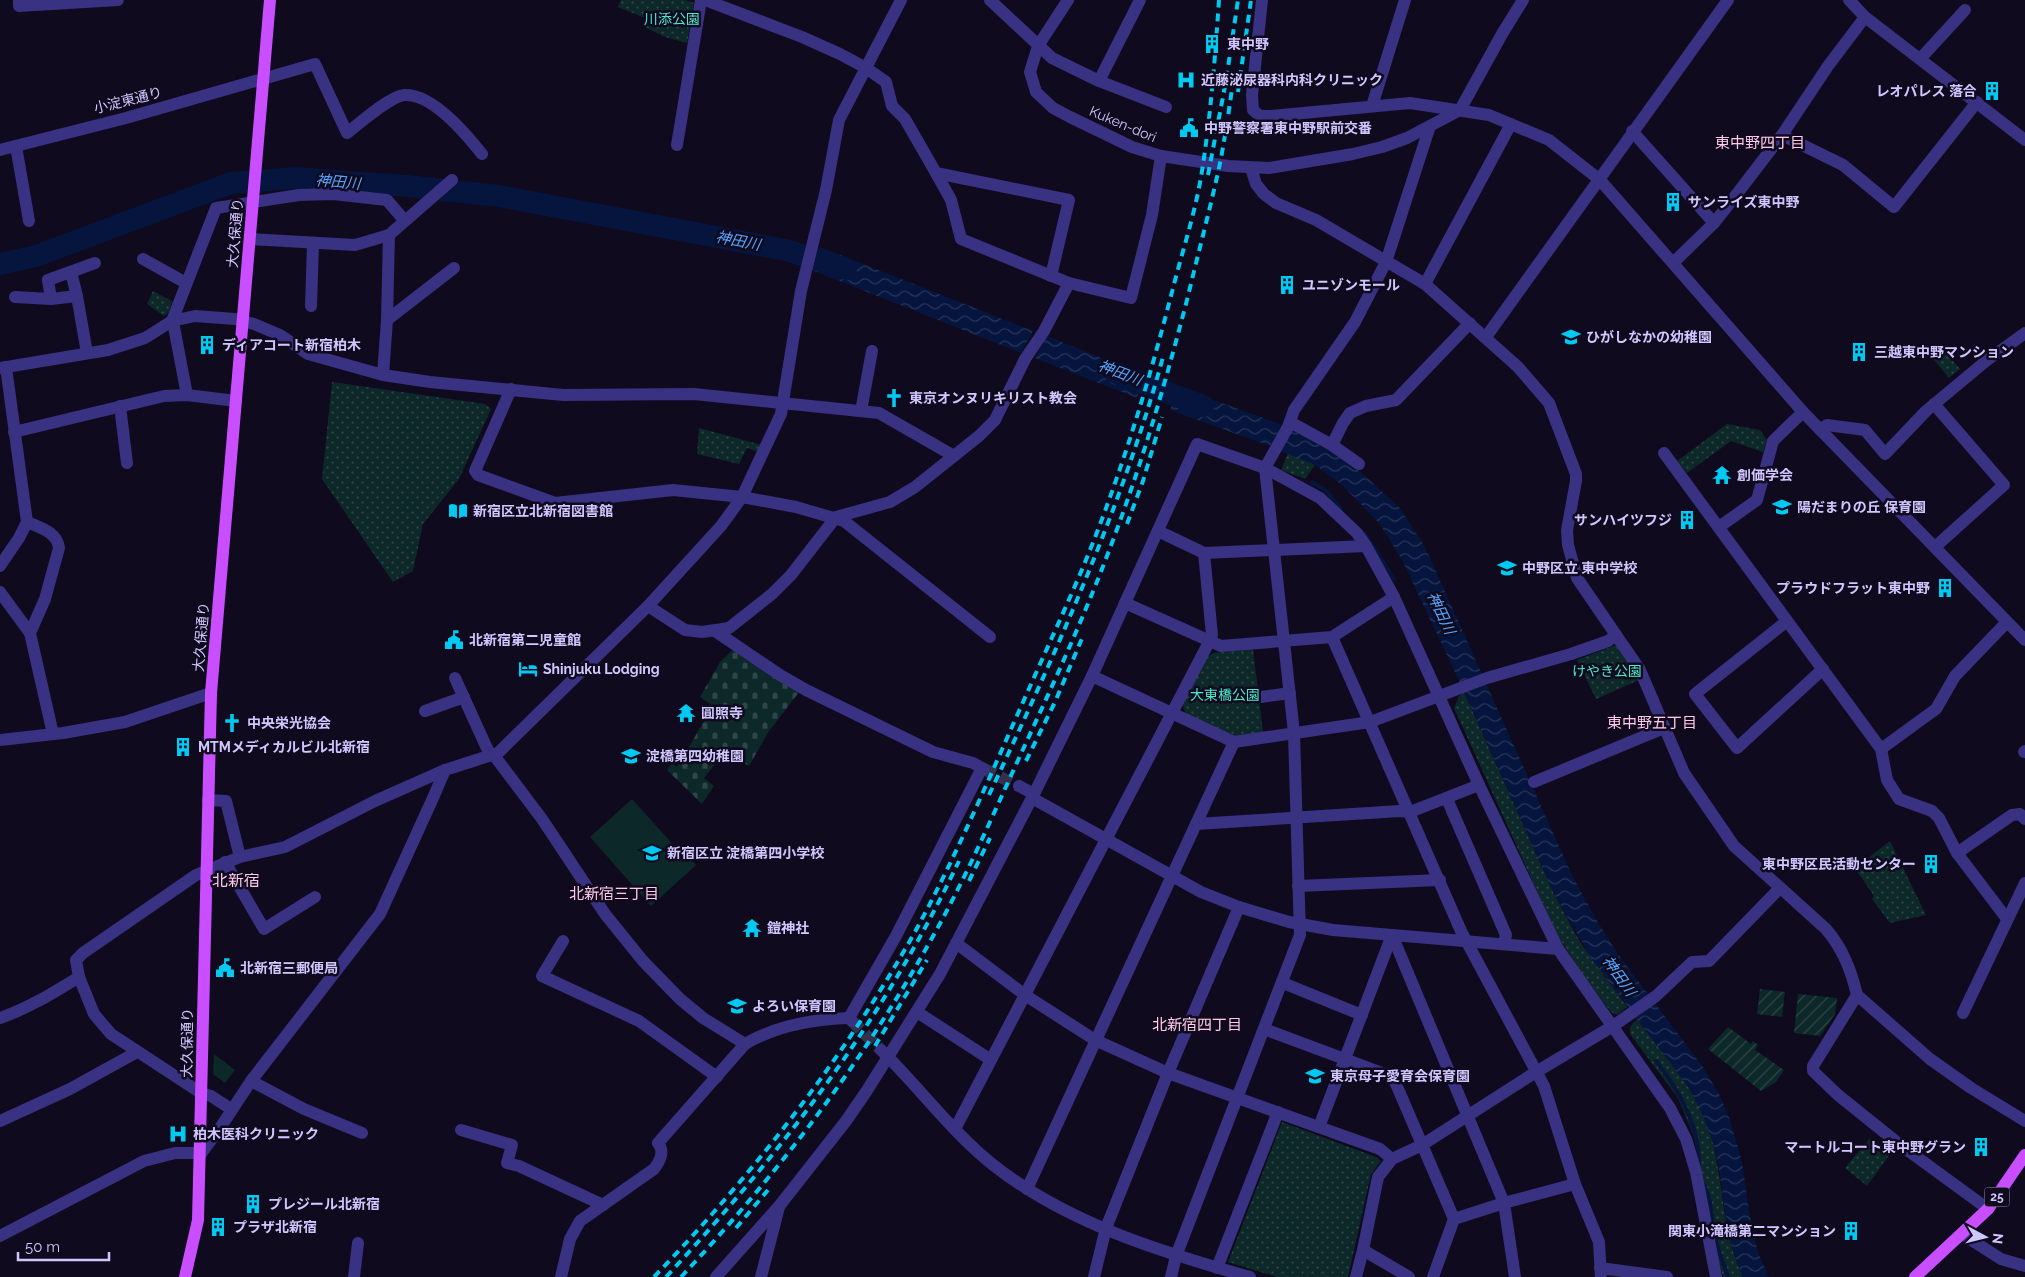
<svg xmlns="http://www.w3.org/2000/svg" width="2025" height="1277" font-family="Raleway,'Noto Sans JP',sans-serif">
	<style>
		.grass { fill: #0d2829 }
		.cemetery { fill: url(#cemetery-stones) }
		.park { fill: url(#park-dots) }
		.garden { fill: url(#garden-furrows) }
		.water { fill: url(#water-waves) }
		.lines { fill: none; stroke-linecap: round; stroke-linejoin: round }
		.stream { stroke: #05153d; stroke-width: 4 }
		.river { stroke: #05153d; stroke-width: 22 }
		.minor-tunnel { stroke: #36304b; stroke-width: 12; stroke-dasharray: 12 6; stroke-linecap: butt }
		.minor { stroke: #393182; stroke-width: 12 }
		.major { stroke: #c94eff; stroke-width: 12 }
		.rail { stroke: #00caf2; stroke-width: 4; stroke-dasharray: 8 6; stroke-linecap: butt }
		.labels { text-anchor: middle; stroke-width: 5; stroke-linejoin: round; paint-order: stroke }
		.shield { fill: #0f0a1e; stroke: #978ebc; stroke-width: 1 }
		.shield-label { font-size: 12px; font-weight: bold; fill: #d1c7ff }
		.park-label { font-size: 14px; fill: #4ae9cc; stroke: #0f0a1e }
		.poi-label { font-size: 14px; font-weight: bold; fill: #d1c7ff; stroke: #0f0a1e; text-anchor: start }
		.street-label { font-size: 14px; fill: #d1c7ff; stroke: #0f0a1e }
		.neighbourhood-label { font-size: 15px; fill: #ffc9e8; stroke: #0f0a1e }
		.water-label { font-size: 15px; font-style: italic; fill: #55a5ff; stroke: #0f0a1e }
		.quarter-label { font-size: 16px; fill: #ffc9e8; stroke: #0f0a1e }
	</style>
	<defs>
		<pattern id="cemetery-stones" width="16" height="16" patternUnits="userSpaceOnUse" patternTransform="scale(1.25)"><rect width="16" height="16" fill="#0d2829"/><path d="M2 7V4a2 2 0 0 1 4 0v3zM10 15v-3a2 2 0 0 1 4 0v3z" fill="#2f4649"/></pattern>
		<pattern id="park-dots" width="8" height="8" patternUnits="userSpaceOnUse" patternTransform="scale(1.25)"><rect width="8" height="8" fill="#0d2829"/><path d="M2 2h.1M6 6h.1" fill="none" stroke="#2f4649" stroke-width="1.8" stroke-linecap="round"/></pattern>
		<pattern id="garden-furrows" width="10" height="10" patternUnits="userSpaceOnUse" patternTransform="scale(1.25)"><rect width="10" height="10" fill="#0d2829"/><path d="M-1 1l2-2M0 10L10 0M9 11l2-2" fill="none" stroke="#2f4649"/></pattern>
		<pattern id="water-waves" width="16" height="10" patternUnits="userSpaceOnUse" patternTransform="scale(1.25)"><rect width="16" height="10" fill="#05153d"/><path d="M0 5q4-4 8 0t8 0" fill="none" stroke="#28365a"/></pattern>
	</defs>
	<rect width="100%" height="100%" fill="#0f0a1e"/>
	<g class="grass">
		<polygon points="632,799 678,850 681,847 696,865 651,906 590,837"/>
		<polygon points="214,1054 235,1070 225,1083 213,1074"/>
	</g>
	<polygon class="cemetery" points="735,648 800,691 769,731 749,766 725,752 704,778 714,786 702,804 667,770 672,763 677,767 713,706 700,697 720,662"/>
	<g class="park">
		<polygon points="621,0 685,0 694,3 687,43 665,37 643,26 645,18 618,7"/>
		<polygon points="153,291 172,301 169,312 164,316 147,304"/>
		<polygon points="1941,346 1960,369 1949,378 1930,355"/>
		<polygon points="332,382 485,404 491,409 459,479 423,524 413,571 393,582 322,479"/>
		<polygon points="1727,424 1760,430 1767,440 1763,452 1731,441 1687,473 1677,461"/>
		<polygon points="699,428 762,445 759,452 747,448 739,464 697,454"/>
		<polygon points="1289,451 1315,465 1305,479 1281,470"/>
		<polygon points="1616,645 1639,680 1596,699 1577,660"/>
		<polygon points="1253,649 1263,732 1235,736 1186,714 1182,704 1206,657 1214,653"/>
		<polygon points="1464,692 1554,894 1580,942 1627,1007 1617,1015 1611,1012 1582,974 1556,933 1454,708 1459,696"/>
		<polygon points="1890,841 1926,915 1890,923 1872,899 1874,896 1855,868"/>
		<path d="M1637,1019C1663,1054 1697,1089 1710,1132C1724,1180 1721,1231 1743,1277H1723L1713,1242L1702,1172L1693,1134L1678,1098L1630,1034V1027Z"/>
		<polygon points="1282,1122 1376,1157 1381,1161 1371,1174 1348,1277 1277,1277 1228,1262"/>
		<polygon points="1870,1138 1890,1154 1867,1186 1845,1168"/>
	</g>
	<g class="garden">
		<polygon points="1760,989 1785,992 1782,1017 1757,1014"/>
		<polygon points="1798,994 1837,998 1835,1014 1820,1036 1794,1033"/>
		<polygon points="1728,1027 1751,1044 1753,1041 1758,1045 1755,1050 1784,1070 1776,1082 1761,1091 1708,1049"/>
	</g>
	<g class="water">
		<polygon points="820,247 1033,331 1021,353 814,271"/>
		<polygon points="1047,336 1144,375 1137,398 1035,358"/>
		<polygon points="1178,387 1282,425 1270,446 1170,410"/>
		<path d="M1293,429L1332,449L1363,474L1400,508L1425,547L1571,873L1594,916L1617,953L1703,1067L1719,1094L1730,1120L1742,1162L1750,1216L1758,1253L1769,1277H1743C1726,1241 1725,1203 1718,1164C1713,1137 1702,1112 1689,1088L1593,961L1554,894L1461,685L1403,562L1380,524L1342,485L1315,465L1281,451Z"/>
	</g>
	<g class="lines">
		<g class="stream">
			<polyline points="1312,482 1325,490 1341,509"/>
			<polyline points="1365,534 1394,579"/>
			<path d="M1656,1061C1679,1090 1699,1126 1699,1163"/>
			<path d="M1704,1185C1711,1199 1711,1212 1713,1227C1715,1244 1723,1261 1728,1277"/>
		</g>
		<g class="river">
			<polyline points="0,264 36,256 231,183 295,178 407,186 499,196 786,250 846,269"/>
			<polyline points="1114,372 1203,406"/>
		</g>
		<g class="minor-tunnel">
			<polyline points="984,769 1019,786"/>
			<polyline points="852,1021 881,1050"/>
		</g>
		<g class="minor">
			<polyline points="19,0 19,6 118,0"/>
			<polyline points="705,0 802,37 840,54 866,68 886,82 892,106 905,119 936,173 1069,200 1051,276"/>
			<polyline points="990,0 1052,58 1099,81 1166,107"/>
			<polyline points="1068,0 1038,46 1030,72 1036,92 1053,108 1070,117 1132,147 1161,156 1228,166 1269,168 1353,154 1382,147 1407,138 1460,110"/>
			<polyline points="1262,0 1252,95 1253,110 1260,116 1271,116 1410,103 1489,115 1549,140 1600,180 1803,412 2025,640"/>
			<polyline points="1849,0 1865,17 2025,140"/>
			<polyline points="1920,59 1965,10"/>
			<polyline points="1099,81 1140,0"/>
			<polyline points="1372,106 1405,0"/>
			<polyline points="1460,110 1502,34 1523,0"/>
			<polyline points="1632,131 1714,223"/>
			<polyline points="1782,135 1843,165 1894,207 1977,102"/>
			<polyline points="677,145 701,0"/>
			<polyline points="16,146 29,221"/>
			<path d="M0,150L126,118L315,64L347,133C360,123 389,97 404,95C432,93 467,135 482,154"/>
			<path d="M1251,168L1256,184L1264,194L1276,203L1316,220L1425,284L1518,367L1549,403L1576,474V481L1567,530L1568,545L1577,578L1640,670L1684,773L1734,846L1826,929C1843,949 1851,970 1857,995L1818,1058L1813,1066V1071L1838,1095L1899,1144L1988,1209"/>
			<polyline points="936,173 951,200 961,239 1069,283 1131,298 1152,215 1161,156"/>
			<polyline points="250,239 355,245 389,235 452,180"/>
			<polyline points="143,259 186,283"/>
			<polyline points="1673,263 1714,223 1733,199 1782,135 1828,66 1865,17"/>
			<polyline points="71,272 77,296 87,353"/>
			<polyline points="1425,284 1511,124"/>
			<polyline points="15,297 51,299 77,296"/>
			<polyline points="51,299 48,280 95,263"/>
			<polyline points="311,306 313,244"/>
			<polyline points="387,320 454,268"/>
			<polyline points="1486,337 1728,0"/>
			<polyline points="0,368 108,350 145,338 172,321 195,316 235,319 254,324 280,335 308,354 383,375 430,382 563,395 694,394 879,413 954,456"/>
			<polyline points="383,375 387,320 389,235"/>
			<polyline points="511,389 475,471 478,475 555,503 673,490 742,497 796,507 844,521 990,637"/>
			<polyline points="187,395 174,327 172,321 216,208 299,195 333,194 387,200 404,220"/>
			<polyline points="1934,404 2004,485 1935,547"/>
			<polyline points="120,406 127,463"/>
			<polyline points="861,411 872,351"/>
			<polyline points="1290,422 1332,445 1359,464"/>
			<polyline points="1820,430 1827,425 1865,430 1885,454 1926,411 1986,361 2025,333"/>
			<polyline points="14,432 164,396 187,395 236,401"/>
			<polyline points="1332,445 1343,423 1350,413 1366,406 1396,400 1470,323"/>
			<polyline points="1664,453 1881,749 1887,780 1899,799 1932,811 1939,818 1957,853 2007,919"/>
			<path d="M27,522C41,528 57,532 59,548L45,599L30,633L53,734"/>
			<polyline points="1719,527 1757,500 1773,441 1803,412"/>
			<polyline points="1158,531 1204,553 1366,546"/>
			<polyline points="0,566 19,538 27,522 6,367"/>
			<polyline points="0,592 30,633"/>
			<polyline points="1125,603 1221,646 1332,637 1394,597"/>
			<polyline points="648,606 685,630 702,632 729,628 772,594 791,575 836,517 890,502 915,487 979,436 995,420 1025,359 1044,331 1069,283"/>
			<polyline points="1787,621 1695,694 1737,748 1823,669"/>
			<polyline points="715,631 780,675 806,690 933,752 973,763 984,769"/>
			<polyline points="1332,637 1461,931 1544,1086 1575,1184"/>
			<polyline points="1092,676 1234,742 1370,722 1487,678 1571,654 1608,641 1616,635"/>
			<polyline points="455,678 490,755"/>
			<polyline points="1261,697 1290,693"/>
			<polyline points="425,711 464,697"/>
			<polyline points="0,740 63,733 125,722 211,693"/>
			<polyline points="1881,749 1936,709 1955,676 2007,622"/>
			<polyline points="2024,752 2025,751"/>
			<polyline points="493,754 542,819 605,914 643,961 680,999 703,1018 745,1044"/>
			<polyline points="1534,782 1664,728"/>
			<polyline points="1019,786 1034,794"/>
			<polyline points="1032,798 1201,892 1239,907 1289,922 1333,930 1558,949"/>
			<polyline points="1447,799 1506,935 1504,944"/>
			<polyline points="208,800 226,801 240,857"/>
			<polyline points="1196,824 1400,811 1410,812 1479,785"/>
			<polyline points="1957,853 2012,815 2020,814 2025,819"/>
			<polyline points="225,862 264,929 315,897"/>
			<polyline points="1298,886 1440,880"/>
			<polyline points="1392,935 1504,1203 1515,1277"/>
			<polyline points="563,941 542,976 639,1021 717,1077"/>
			<polyline points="956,943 1025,995 1095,1040 1168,1073 1380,1149 1392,1159"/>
			<polyline points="1283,983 1362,1015"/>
			<polyline points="1857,995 1930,1059 1971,1088 2025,1121"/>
			<polyline points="917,1012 991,1060"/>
			<polyline points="1963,1013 2025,883"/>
			<path d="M0,1018C29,1008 53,993 79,977"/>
			<polyline points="849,1018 896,936 982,768"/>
			<polyline points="1264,1029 1393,1077 1454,1219"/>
			<path d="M881,1050C919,1087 951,1131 992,1164C1066,1223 1161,1252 1250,1277"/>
			<polyline points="251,1081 304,1109 362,1133"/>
			<polyline points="231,1109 211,1096 201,1093 111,1034 94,1014 79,977 76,960 83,953 196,875 240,857 285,847 375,801 445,770 498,753 648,606 721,526 742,497 781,414 801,291 826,190 839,120 901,0"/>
			<polyline points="0,1121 70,1089 137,1052"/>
			<polyline points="1319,1127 1392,935"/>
			<polyline points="955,1129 1209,642 1212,635 1204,553"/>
			<polyline points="461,1130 512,1145 507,1163 519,1166 603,1205"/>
			<polyline points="1027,1189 1234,742"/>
			<polyline points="1962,1234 2001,1259 2025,1266"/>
			<polyline points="0,1236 144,1161 175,1153 193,1153 200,1155 220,1128 251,1081 380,914 433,798 445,770"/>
			<polyline points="1217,1268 1278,1112"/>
			<polyline points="1600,1268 1667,1277"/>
			<polyline points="354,1277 358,1243"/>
			<path d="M561,1277L570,1239L580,1221L654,1169C660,1161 665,1152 658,1143L745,1044C776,1026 813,1019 849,1018L852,1021"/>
			<polyline points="716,1277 780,1205 846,1121 866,1092 940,974 1034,794 1092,676 1197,444 1265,468 1320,498 1357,533 1366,546 1394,597 1479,785 1558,949 1670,1108 1686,1139 1696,1172 1716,1277"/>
			<polyline points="761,1277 779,1207"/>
			<polyline points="1094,1277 1106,1228 1168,1073 1239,907"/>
			<polyline points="1171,1277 1176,1256 1300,935 1294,733 1265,468 1288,427 1294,410 1355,322 1386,262 1430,126"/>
			<polyline points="1356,1277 1363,1250"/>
			<polyline points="1409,1277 1363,1250 1378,1177 1392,1159 1422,1145 1536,1072 1613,1026 1656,996 1692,962 1709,961 1780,888"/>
			<polyline points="1433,1277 1454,1219 1504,1203 1575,1184 1599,1242 1601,1277"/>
		</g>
		<g class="major">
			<polyline points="185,1277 198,1220 211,693 270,0"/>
			<polyline points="1915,1277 1988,1209 2025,1155"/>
		</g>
		<g class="rail">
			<polyline points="1238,92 1251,0"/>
			<polyline points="1208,175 1226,81 1238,0"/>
			<polyline points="1127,524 1143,481 1162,417"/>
			<polyline points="1026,761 1055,702 1083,636"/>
			<path d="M989,795C1056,652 1121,510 1163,357"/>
			<polyline points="969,881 990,838"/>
			<polyline points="875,1046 927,960"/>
			<polyline points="736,1228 768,1190"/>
			<path d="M654,1277C754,1173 845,1057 916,930C958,853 992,771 1028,691C1050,641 1074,591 1094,540C1126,458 1151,374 1173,288C1183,249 1196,210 1202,171C1211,114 1215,57 1219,0"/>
			<path d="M666,1277C785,1149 884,1019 959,861"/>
			<path d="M681,1277C778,1174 863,1062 932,938C967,876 995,810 1025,745C1055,680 1085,615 1110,548C1142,464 1167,378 1189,292C1199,250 1210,209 1219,168C1225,139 1229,110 1233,82"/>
		</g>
	</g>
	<defs>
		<g id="building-bare" transform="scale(1.5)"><path d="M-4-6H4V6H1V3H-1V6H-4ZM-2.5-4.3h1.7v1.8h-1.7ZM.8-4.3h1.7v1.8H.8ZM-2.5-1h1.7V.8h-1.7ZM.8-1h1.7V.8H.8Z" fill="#00caf2" stroke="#0f0a1e" stroke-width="2.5" paint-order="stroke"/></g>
		<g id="hospital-bare" transform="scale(1.5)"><path d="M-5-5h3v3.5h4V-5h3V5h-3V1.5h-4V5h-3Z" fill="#00caf2" stroke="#0f0a1e" stroke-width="2.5" paint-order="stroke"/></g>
		<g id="civic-bare" transform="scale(1.5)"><path d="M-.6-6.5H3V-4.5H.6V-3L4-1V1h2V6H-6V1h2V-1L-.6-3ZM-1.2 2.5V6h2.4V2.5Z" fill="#00caf2" stroke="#0f0a1e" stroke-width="2.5" paint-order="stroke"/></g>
		<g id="school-bare" transform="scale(1.5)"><path d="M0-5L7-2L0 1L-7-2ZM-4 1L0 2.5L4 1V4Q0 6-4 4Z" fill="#00caf2" stroke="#0f0a1e" stroke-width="2.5" paint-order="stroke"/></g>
		<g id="church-bare" transform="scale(1.5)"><path d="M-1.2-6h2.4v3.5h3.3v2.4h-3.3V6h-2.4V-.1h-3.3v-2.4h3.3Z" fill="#00caf2" stroke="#0f0a1e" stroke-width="2.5" paint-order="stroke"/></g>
		<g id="temple-bare" transform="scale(1.5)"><path d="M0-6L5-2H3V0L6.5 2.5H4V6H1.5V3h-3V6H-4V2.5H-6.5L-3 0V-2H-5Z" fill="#00caf2" stroke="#0f0a1e" stroke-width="2.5" paint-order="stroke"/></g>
		<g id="library-bare" transform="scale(1.5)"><path d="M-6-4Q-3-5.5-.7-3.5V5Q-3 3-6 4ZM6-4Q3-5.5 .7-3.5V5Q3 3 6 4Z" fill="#00caf2" stroke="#0f0a1e" stroke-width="2.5" paint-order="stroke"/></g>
		<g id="hotel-bare" transform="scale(1.5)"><path d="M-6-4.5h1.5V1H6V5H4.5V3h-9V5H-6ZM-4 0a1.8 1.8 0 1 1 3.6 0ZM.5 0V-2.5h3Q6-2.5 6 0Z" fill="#00caf2" stroke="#0f0a1e" stroke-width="2.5" paint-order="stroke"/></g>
	</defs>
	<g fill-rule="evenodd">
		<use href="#building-bare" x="1212" y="44"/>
		<use href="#hospital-bare" x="1186" y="80"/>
		<use href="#building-bare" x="1992" y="91"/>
		<use href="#civic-bare" x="1189" y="128"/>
		<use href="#building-bare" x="1673" y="202"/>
		<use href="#building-bare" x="1287" y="285"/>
		<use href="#school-bare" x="1571" y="337"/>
		<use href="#building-bare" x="207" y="345"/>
		<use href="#building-bare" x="1859" y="352"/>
		<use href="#church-bare" x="894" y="398"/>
		<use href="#temple-bare" x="1722" y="475"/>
		<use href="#school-bare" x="1782" y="507"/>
		<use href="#library-bare" x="458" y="511"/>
		<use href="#building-bare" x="1687" y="520"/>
		<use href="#school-bare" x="1507" y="568"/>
		<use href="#building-bare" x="1945" y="588"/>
		<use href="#civic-bare" x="454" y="640"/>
		<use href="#hotel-bare" x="528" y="669"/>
		<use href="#temple-bare" x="686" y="713"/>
		<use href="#church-bare" x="232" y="723"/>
		<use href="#building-bare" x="183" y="747"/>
		<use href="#school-bare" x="631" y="756"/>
		<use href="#school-bare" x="652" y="853"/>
		<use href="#building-bare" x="1931" y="864"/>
		<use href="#temple-bare" x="752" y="928"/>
		<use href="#civic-bare" x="225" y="968"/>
		<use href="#school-bare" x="737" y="1006"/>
		<use href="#school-bare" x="1315" y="1076"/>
		<use href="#hospital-bare" x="178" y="1134"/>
		<use href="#building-bare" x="1981" y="1147"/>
		<use href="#building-bare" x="253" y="1204"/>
		<use href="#building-bare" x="218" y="1227"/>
		<use href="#building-bare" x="1851" y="1231"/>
	</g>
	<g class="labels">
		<rect class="shield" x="1984.5" y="1187.5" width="25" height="19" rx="4"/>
		<g class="shield-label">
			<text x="1997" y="1201">25</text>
		</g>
		<g class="park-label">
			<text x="672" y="24">川添公園</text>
			<text x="1607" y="676">けやき公園</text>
			<text x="1225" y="700">大東橋公園</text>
		</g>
		<g class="poi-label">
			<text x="1227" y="49">東中野</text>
			<text x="1201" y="85">近藤泌尿器科内科クリニック</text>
			<text x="1977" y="96" text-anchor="end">レオパレス 落合</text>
			<text x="1204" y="133">中野警察署東中野駅前交番</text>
			<text x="1688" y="207">サンライズ東中野</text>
			<text x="1302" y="290">ユニゾンモール</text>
			<text x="1586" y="342">ひがしなかの幼稚園</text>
			<text x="222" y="350">ディアコート新宿柏木</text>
			<text x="1874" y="357">三越東中野マンション</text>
			<text x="909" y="403">東京オンヌリキリスト教会</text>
			<text x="1737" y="480">創価学会</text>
			<text x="1797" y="512">陽だまりの丘 保育園</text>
			<text x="473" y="516">新宿区立北新宿図書館</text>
			<text x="1672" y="525" text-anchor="end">サンハイツフジ</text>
			<text x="1522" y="573">中野区立 東中学校</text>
			<text x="1930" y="593" text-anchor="end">プラウドフラット東中野</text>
			<text x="469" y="645">北新宿第二児童館</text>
			<text x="543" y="674">Shinjuku Lodging</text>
			<text x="701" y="718">圓照寺</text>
			<text x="247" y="728">中央栄光協会</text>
			<text x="198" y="752">MTMメディカルビル北新宿</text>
			<text x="646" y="761">淀橋第四幼稚園</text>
			<text x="667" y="858">新宿区立 淀橋第四小学校</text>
			<text x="1916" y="869" text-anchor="end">東中野区民活動センター</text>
			<text x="767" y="933">鎧神社</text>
			<text x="240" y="973">北新宿三郵便局</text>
			<text x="752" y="1011">よろい保育園</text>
			<text x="1330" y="1081">東京母子愛育会保育園</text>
			<text x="193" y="1139">柏木医科クリニック</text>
			<text x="1966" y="1152" text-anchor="end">マートルコート東中野グラン</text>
			<text x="268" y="1209">プレジール北新宿</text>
			<text x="233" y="1232">プラザ北新宿</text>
			<text x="1836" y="1236" text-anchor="end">関東小滝橋第二マンション</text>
		</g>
		<g class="street-label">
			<text transform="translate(128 100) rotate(-14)" y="5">小淀東通り</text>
			<text transform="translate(1123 124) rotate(23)" y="5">Kuken-dori</text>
			<text transform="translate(235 233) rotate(-85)" y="5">大久保通り</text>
			<text transform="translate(201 637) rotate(-85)" y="5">大久保通り</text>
			<text transform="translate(187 1043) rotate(-89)" y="5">大久保通り</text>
		</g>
		<g class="neighbourhood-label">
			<text x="1760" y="148">東中野四丁目</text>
			<text x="1652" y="728">東中野五丁目</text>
			<text x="614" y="899">北新宿三丁目</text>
			<text x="1197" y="1030">北新宿四丁目</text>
		</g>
		<g class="water-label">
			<text transform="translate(338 182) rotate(5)" y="5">神田川</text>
			<text transform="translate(738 241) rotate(11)" y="5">神田川</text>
			<text transform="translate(1120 373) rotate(21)" y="5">神田川</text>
			<text transform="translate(1441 613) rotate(65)" y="5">神田川</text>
			<text transform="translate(1619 976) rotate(55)" y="5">神田川</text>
		</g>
		<g class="quarter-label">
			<text x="236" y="886">北新宿</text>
		</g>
	</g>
	<g transform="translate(1985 1237) rotate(97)" stroke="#0f0a1e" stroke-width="4" paint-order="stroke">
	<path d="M0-4L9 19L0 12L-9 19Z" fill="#d1c7ff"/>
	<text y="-8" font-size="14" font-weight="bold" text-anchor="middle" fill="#d1c7ff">N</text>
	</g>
	<path d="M18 1252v8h91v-8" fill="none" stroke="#d1c7ff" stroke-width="2.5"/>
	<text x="25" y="1252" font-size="15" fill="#d1c7ff" stroke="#0f0a1e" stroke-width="4" paint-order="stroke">50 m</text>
</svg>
